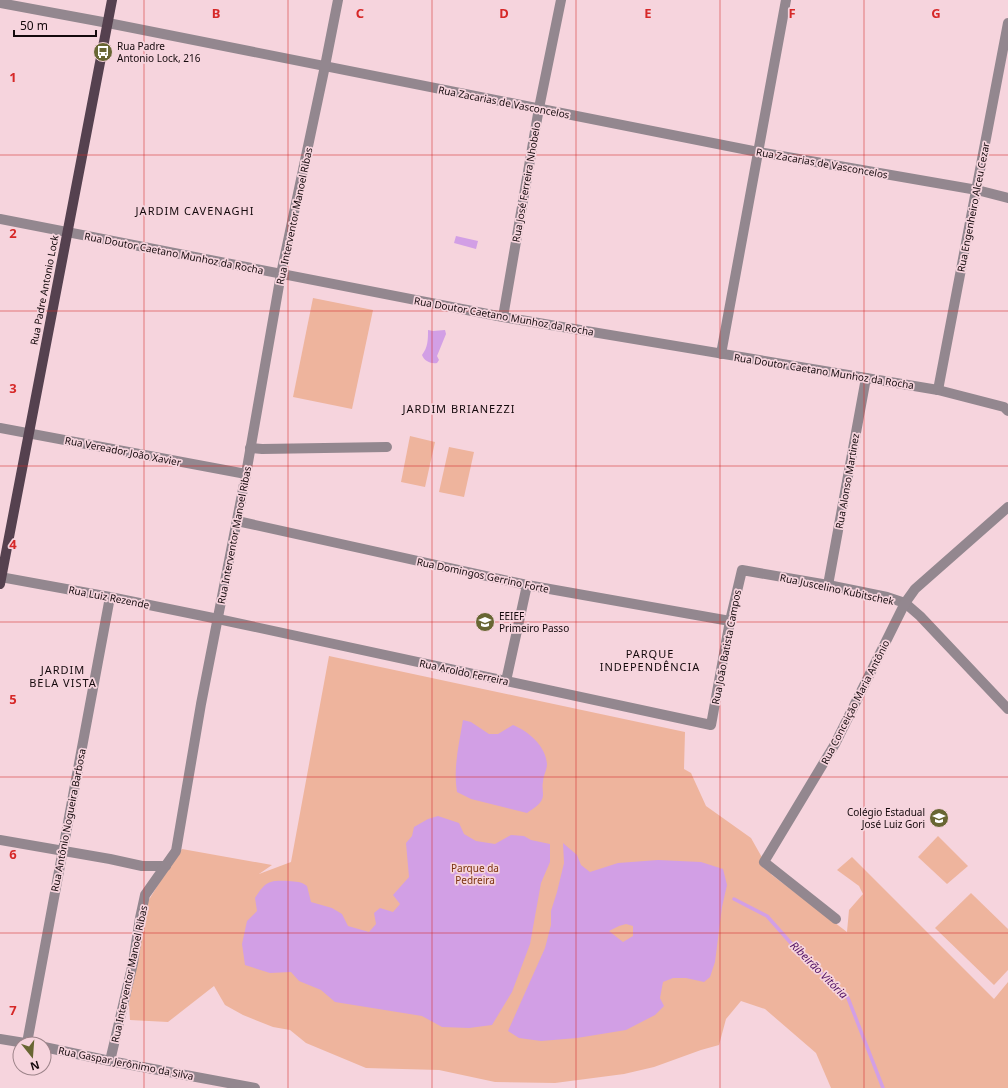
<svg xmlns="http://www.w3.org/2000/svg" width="1008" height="1088" font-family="'Noto Sans',sans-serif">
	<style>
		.green { fill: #eeb49d }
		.water { fill: #d29fe5; fill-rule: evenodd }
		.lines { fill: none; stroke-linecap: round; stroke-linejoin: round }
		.stream { stroke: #d29fe5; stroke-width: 3.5 }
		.minor { stroke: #93878f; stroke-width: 10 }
		.major { stroke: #55414f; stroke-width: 10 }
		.grid { fill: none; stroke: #d62828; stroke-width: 1; stroke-opacity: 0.55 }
		.labels { text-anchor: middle; stroke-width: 3.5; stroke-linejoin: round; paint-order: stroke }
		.poi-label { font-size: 10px; fill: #14090c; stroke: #f6d4dd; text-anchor: start }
		.street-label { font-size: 10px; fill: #14090c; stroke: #f6d4dd }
		.park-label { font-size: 10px; fill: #7b310e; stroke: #f6d4dd }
		.neighbourhood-label { font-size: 11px; letter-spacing: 1px; fill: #14090c; stroke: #f6d4dd }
		.water-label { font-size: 11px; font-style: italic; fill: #4e0d61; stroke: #f6d4dd }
		.grid-label { font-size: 13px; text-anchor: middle; font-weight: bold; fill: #d62828; stroke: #f6d4dd; stroke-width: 3.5; stroke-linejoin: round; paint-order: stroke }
	</style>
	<rect width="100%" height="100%" fill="#f6d4dd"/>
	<g class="green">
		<polygon points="313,298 373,310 352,409 293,397"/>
		<polygon points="410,436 435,442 425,487 401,482"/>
		<polygon points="449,447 474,452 464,497 439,492"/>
		<polygon points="329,656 685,732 684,769 691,773 706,806 751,838 772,875 847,932 849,910 863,894 859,886 837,870 852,857 994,999 1008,982 1008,1088 831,1088 816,1053 765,1009 741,1001 726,1019 719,1045 701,1050 654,1067 624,1074 555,1083 495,1082 439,1070 366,1068 306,1043 290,1030 273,1027 243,1015 225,1005 214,986 168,1022 130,1020 129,1004 147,903 167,870 182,849 272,865 259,874 291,862"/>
		<polygon points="938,836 968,866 947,884 918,857"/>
		<polygon points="971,893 1008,929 1008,970 994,985 935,928"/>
	</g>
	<g class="water">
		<polygon points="456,236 478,241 476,249 454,243"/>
		<path d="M428,330L433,331L445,330L446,334L437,356L439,360L437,363C431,364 424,361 422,355C428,347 428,340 428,330Z"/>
		<path d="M463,720L471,722L489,734H498L513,725C528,731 546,746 547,764C547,770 543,776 543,782C542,786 543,790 543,795C543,803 534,808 527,813L471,799L457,792C453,768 459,744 463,720Z"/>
		<path d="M438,816L459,823L464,834L476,841L495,844L511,835L524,836L531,840L550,844V862L541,883L530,944L512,992L492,1025L469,1028L442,1027L422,1016L335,1002L321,990L299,981L291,972L270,973L245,965L242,944L247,921L257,911L255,898C266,881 269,880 289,881C296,882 301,881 307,886L311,902L332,908L342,914L348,926L369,932L376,924L374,913L380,908L393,912L400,904L393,895L409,877L406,843L412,836L414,827L428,819Z"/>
		<path d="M563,843L577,855L581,865L590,872L618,863L658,860L701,862L723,869L727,885L722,907L715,962L710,977L704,982L686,978H673L663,982L660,998L664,1006L655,1015L626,1030L577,1038L541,1041L519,1038L508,1031L545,948L551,925V911L557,892L564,863ZM626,924L633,926V936L623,942L609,931L619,926Z"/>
	</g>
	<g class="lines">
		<polyline class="stream" points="734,899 767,916 797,950 848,998 883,1088"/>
		<g class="minor">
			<polyline points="0,3 108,23 758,152 977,190 1008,198"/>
			<polyline points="0,219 503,317 938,390 1004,407 1008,411"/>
			<polyline points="503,317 539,108 561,0"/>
			<polyline points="721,354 786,0"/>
			<polyline points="938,390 1008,23"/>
			<polyline points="0,428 246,474"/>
			<polyline points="250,448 262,449 387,447"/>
			<polyline points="237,521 527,585 730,621"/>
			<polyline points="0,577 110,597 218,619 711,725 730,621 742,570 828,585 887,597 905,603 920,616 1008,709"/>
			<polyline points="828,585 866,378"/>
			<polyline points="506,681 527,585"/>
			<polyline points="0,840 110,859 142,866 166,866"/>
			<polyline points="836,919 764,862 835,744 905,603 915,589 1008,507"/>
			<polyline points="0,1039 31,1044"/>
			<polyline points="27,1043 110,597"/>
			<polyline points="44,1047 110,1061 255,1088"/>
			<polyline points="110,1061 133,963 140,918 145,895 176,851 201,704 246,474 281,274 325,66 338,0"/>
		</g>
		<polyline class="major" points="0,584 112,0"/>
	</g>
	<path class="grid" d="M144,0V1088M288,0V1088M432,0V1088M576,0V1088M720,0V1088M864,0V1088M0,155H1008M0,311H1008M0,466H1008M0,622H1008M0,777H1008M0,933H1008"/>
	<defs>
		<g id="bus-disc" transform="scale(1)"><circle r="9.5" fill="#686633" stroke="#f6d4dd"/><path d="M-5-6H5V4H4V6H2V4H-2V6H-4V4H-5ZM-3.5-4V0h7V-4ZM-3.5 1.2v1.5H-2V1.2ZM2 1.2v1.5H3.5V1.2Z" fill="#fff"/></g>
		<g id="school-disc" transform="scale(1)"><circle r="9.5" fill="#686633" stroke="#f6d4dd"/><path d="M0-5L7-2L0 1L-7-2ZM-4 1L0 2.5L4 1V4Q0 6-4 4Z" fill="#fff"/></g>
	</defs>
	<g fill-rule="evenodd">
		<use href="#bus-disc" x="103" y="52"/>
		<use href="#school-disc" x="485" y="622"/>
		<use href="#school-disc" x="939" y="818"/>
	</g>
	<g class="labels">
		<g class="poi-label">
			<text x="117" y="50">Rua Padre<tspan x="117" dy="12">Antonio Lock, 216</tspan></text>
			<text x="499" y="620">EEIEF<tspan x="499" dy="12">Primeiro Passo</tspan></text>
			<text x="925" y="816" text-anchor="end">Colégio Estadual<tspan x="925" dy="12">José Luiz Gori</tspan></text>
		</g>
		<g class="street-label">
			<text transform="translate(504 102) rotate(11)" y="4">Rua Zacarias de Vasconcelos</text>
			<text transform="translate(822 163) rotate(10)" y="4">Rua Zacarias de Vasconcelos</text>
			<text transform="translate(526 182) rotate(-80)" y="4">Rua José Ferreira Nhobelo</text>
			<text transform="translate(973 207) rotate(-79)" y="4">Rua Engenheiro Alceu Cezar</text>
			<text transform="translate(294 216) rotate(-78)" y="4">Rua Interventor Manoel Ribas</text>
			<text transform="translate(174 253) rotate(11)" y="4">Rua Doutor Caetano Munhoz da Rocha</text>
			<text transform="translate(44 290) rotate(-79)" y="4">Rua Padre Antonio Lock</text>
			<text transform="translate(504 316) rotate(10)" y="4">Rua Doutor Caetano Munhoz da Rocha</text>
			<text transform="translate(824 371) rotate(9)" y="4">Rua Doutor Caetano Munhoz da Rocha</text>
			<text transform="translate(123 451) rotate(11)" y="4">Rua Vereador João Xavier</text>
			<text transform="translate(847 481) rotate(-80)" y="4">Rua Alonso Martinez</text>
			<text transform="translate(234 535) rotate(-79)" y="4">Rua Interventor Manoel Ribas</text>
			<text transform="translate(483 575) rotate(12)" y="4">Rua Domingos Gerrino Forte</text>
			<text transform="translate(837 589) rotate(12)" y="4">Rua Juscelino Kubitschek</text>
			<text transform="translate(109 597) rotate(11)" y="4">Rua Luiz Rezende</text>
			<text transform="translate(726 647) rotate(-79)" y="4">Rua João Batista Campos</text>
			<text transform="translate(464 672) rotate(12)" y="4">Rua Aroldo Ferreira</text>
			<text transform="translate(855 702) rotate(-63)" y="4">Rua Conceição Maria Antônio</text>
			<text transform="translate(68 820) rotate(-79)" y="4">Rua Antônio Nogueira Barbosa</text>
			<text transform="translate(129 974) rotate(-78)" y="4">Rua Interventor Manoel Ribas</text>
			<text transform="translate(126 1063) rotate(11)" y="4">Rua Gaspar Jerônimo da Silva</text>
		</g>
		<g class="park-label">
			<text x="475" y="872">Parque da<tspan x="475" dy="12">Pedreira</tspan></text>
		</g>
		<g class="neighbourhood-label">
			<text x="195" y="215">JARDIM CAVENAGHI</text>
			<text x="459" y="413">JARDIM BRIANEZZI</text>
			<text x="650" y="658">PARQUE<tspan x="650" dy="13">INDEPENDÊNCIA</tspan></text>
			<text x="63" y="674">JARDIM<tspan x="63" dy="13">BELA VISTA</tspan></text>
		</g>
		<g class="water-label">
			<text transform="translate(819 970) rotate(45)" y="4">Ribeirão Vitória</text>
		</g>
	</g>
	<g class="grid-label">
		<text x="216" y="18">B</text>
		<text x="360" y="18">C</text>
		<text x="504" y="18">D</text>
		<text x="648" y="18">E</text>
		<text x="792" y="18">F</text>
		<text x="936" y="18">G</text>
		<text x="13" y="82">1</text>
		<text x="13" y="238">2</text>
		<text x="13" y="393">3</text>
		<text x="13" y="549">4</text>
		<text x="13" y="704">5</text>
		<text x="13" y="859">6</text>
		<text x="13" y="1015">7</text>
	</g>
	<g transform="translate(32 1056) rotate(163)"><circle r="19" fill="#f6d4dd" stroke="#9c8389"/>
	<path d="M0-3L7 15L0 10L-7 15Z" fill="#686633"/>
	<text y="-6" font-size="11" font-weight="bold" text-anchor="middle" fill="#14090c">N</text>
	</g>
	<path d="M14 30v6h82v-6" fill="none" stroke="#14090c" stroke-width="2"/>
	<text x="20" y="30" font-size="12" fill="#14090c" stroke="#f6d4dd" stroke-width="3" paint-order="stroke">50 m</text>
</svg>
